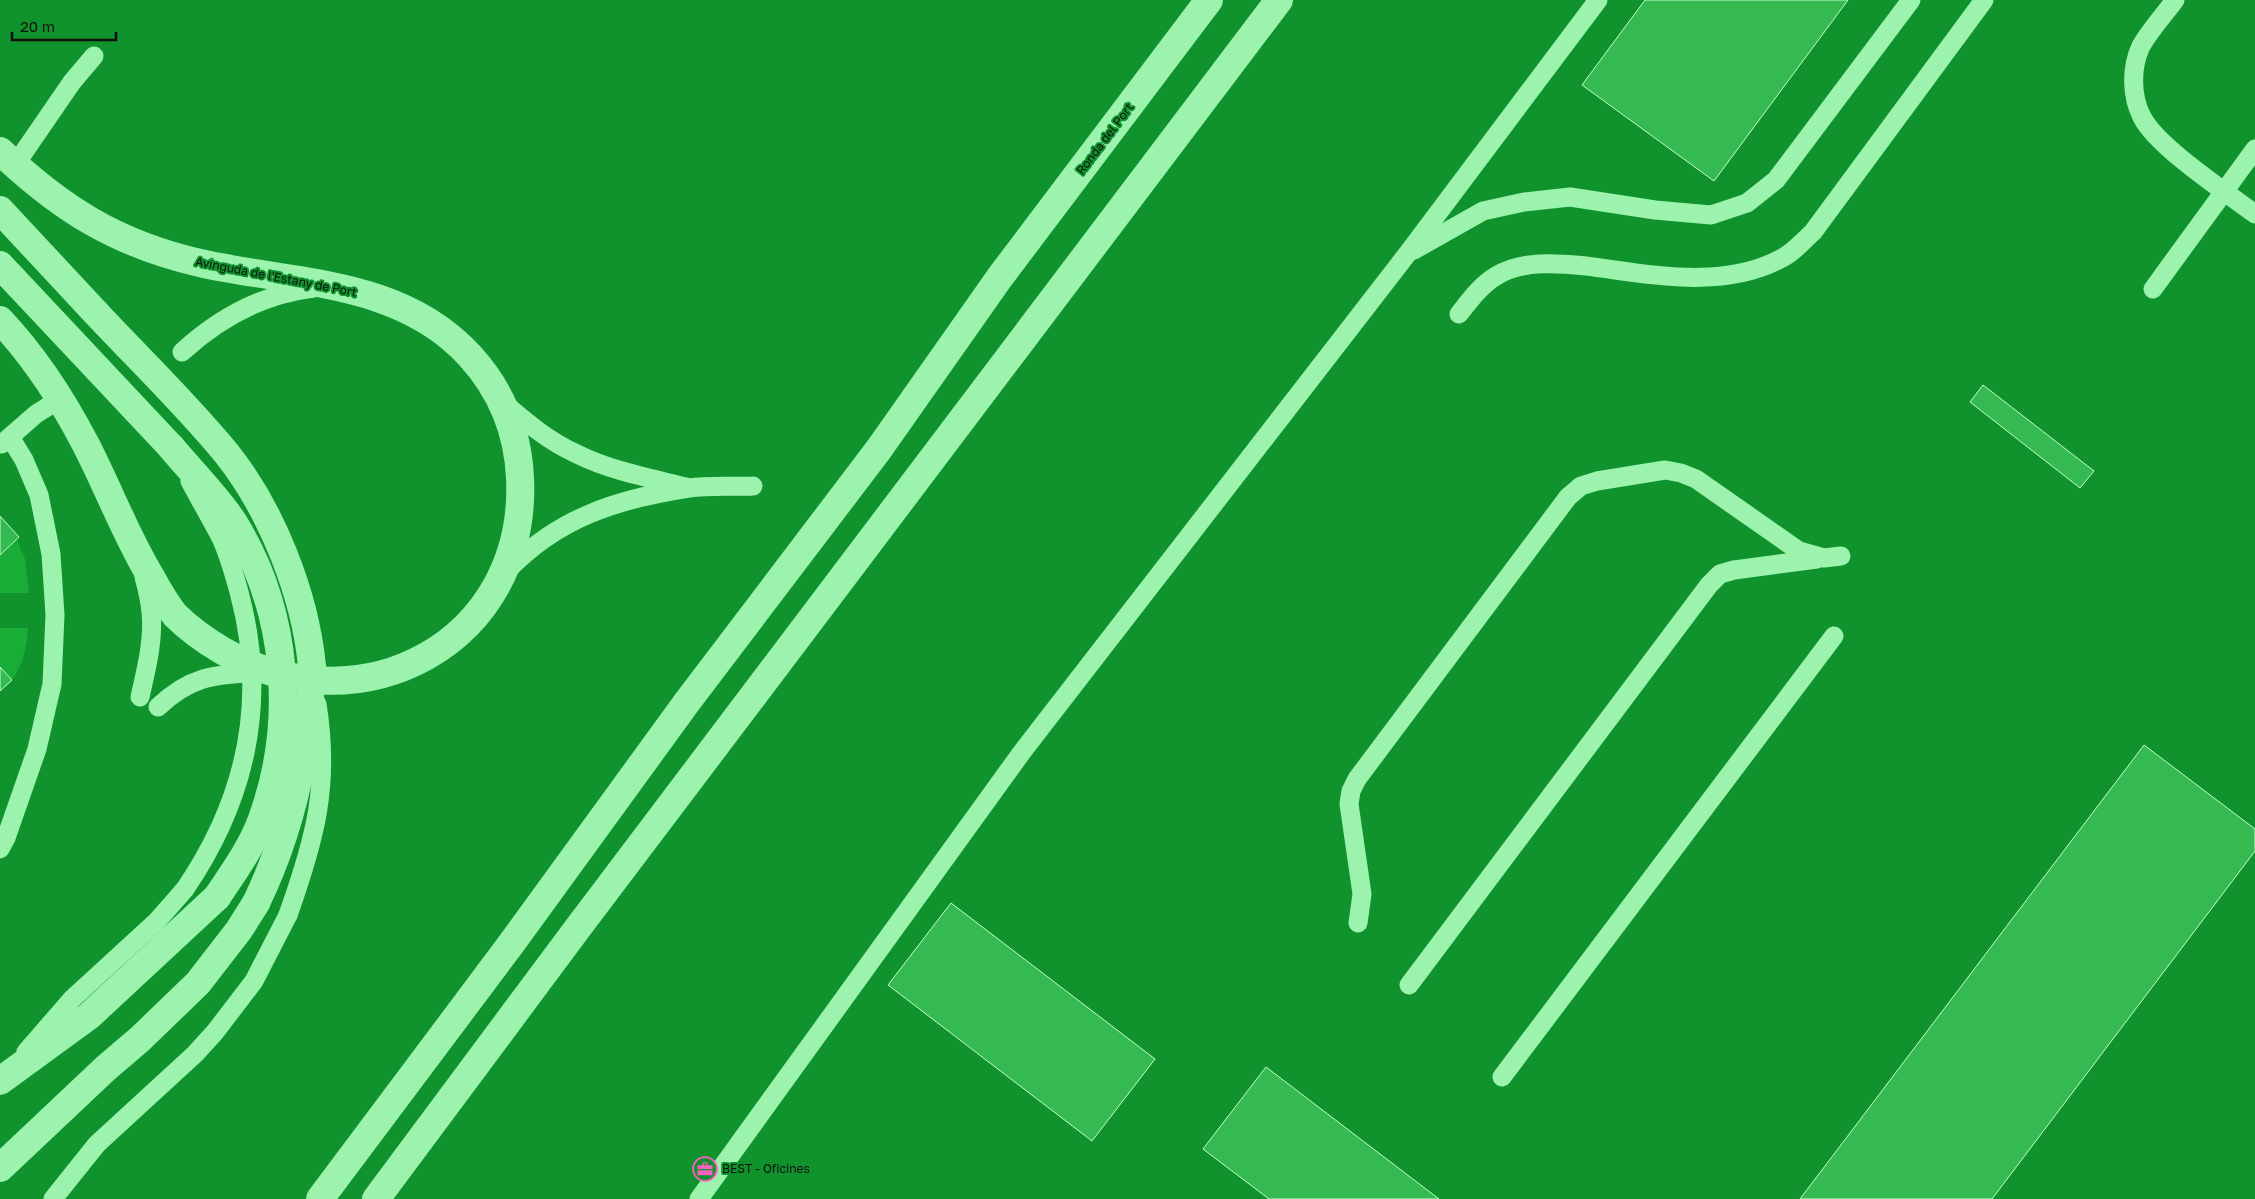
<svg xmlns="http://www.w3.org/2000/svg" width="2255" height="1199" font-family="'Golos Text',sans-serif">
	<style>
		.green { fill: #17ad37 }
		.building { fill: #34ba50; stroke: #c3fecf }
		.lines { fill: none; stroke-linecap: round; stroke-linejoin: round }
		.service { stroke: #9bf3ae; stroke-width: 19 }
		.minor { stroke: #9bf3ae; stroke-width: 28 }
		.tertiary { stroke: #9bf3ae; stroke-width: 28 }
		.service-bridge { stroke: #9bf3ae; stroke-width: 19 }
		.minor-bridge { stroke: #9bf3ae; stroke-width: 28 }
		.labels { text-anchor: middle; stroke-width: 4; stroke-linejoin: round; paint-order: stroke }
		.street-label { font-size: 12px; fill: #111; stroke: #10922d }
		.poi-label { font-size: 12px; fill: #111; stroke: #10922d; text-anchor: start }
	</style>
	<rect width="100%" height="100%" fill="#10922d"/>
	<g class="green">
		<polygon points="17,540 25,559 29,593 0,593 0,555"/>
		<path d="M0,628H28C27,646 23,665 12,680L0,667Z"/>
	</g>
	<g class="building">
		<polygon points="1645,0 1848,0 1714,181 1582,85"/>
		<polygon points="1983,385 2094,471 2080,488 1970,402"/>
		<polygon points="0,516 19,537 0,555"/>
		<polygon points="0,667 12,680 0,691"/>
		<polygon points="2144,745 2255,829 2255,851 1992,1199 1800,1199"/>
		<polygon points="951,903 1155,1059 1092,1141 888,985"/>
		<polygon points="1266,1067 1439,1199 1269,1199 1203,1149"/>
	</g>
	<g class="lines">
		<g class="service">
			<path d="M2175,0C2164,15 2150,30 2141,46C2131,67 2131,96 2142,117C2156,146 2227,193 2255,214"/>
			<polyline points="15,165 72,82 94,56"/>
			<polyline points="1414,250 1483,211 1524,202 1570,197 1655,210 1711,215 1747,203 1776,180 1911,0"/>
			<polyline points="2153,289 2255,149"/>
			<path d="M1459,314C1470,300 1481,285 1496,276C1522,260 1557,263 1586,266C1650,274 1724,291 1784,257C1795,251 1804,240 1813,232L1984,0"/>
			<path d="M182,352C219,318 263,294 314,288"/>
			<path d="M505,404C527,423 550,442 577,454C611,471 650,478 686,487"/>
			<polyline points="2,444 36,414 60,399"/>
			<path d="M506,572C557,518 617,499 689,488C710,485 732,487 753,486"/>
			<path d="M140,697C146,670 154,640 151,612C150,600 147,588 144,577"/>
			<path d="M158,707C194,673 218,675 265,672"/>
			<polyline points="0,849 6,838 37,749 52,684 55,615 51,554 39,495 24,460 10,437"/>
			<polyline points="1358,923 1362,894 1349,804 1351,791 1357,779 1568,497 1581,486 1597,481 1665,470 1681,473 1696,479 1799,551 1824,558 1841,556"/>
			<polyline points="1409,985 1709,585 1720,574 1734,570 1817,559"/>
			<polyline points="26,1052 72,999 157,921 185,889"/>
			<polyline points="1502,1077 1834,636"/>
			<polyline points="53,1199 97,1144 195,1054 215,1032 254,981 288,915"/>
			<polyline points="699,1199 1022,752 1408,253 1598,0"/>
		</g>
		<g class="minor">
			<polyline points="0,210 96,313"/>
			<polyline points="0,265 171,447"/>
			<polyline points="0,1081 89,1016 217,897"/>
			<polyline points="0,1168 106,1068 140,1039 198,983 239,930 256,903"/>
			<polyline points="320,1199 511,944 687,702 879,449 1000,277 1209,0"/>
			<polyline points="376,1199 577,929 1279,0"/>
		</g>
		<path class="tertiary" d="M0,151C61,209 117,244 200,263C293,284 400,279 470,356C501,390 518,432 520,478C528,642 362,731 223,651C206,641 189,629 175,615C166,604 158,590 151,577C125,534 108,487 85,443C62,399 34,356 0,320"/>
		<g class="service-bridge">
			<path d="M185,889C247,798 268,699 239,592C234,574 229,555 221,538C211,519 200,500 190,481"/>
			<path d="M288,915C315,839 330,785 317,704"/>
		</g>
		<g class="minor-bridge">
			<path d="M96,313C140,360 187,405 227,454C272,511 305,594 312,666C313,679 310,694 309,707C303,775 286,841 256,903"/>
			<path d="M171,447C190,470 219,499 234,523C288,611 297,722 262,819C252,847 233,873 217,897"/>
		</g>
	</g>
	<defs>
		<g id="office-ring" transform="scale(1.25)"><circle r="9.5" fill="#10922d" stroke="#ff5ec3" stroke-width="1.5"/><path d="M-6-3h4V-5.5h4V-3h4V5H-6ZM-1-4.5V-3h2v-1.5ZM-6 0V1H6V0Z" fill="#ff5ec3"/></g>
	</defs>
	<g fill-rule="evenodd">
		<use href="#office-ring" x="705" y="1169"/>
	</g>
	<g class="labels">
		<g class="street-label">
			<text transform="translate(1105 139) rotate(-53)" y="4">Ronda del Port</text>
			<text transform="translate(276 277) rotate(11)" y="4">Avinguda de l'Estany de Port</text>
		</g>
		<g class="poi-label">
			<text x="722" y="1173">BEST - Oficines</text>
		</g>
	</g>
	<path d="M12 32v8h104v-8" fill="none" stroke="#111111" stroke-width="2.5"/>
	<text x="20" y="32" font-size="15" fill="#111111" stroke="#10922d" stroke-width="4" paint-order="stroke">20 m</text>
</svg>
